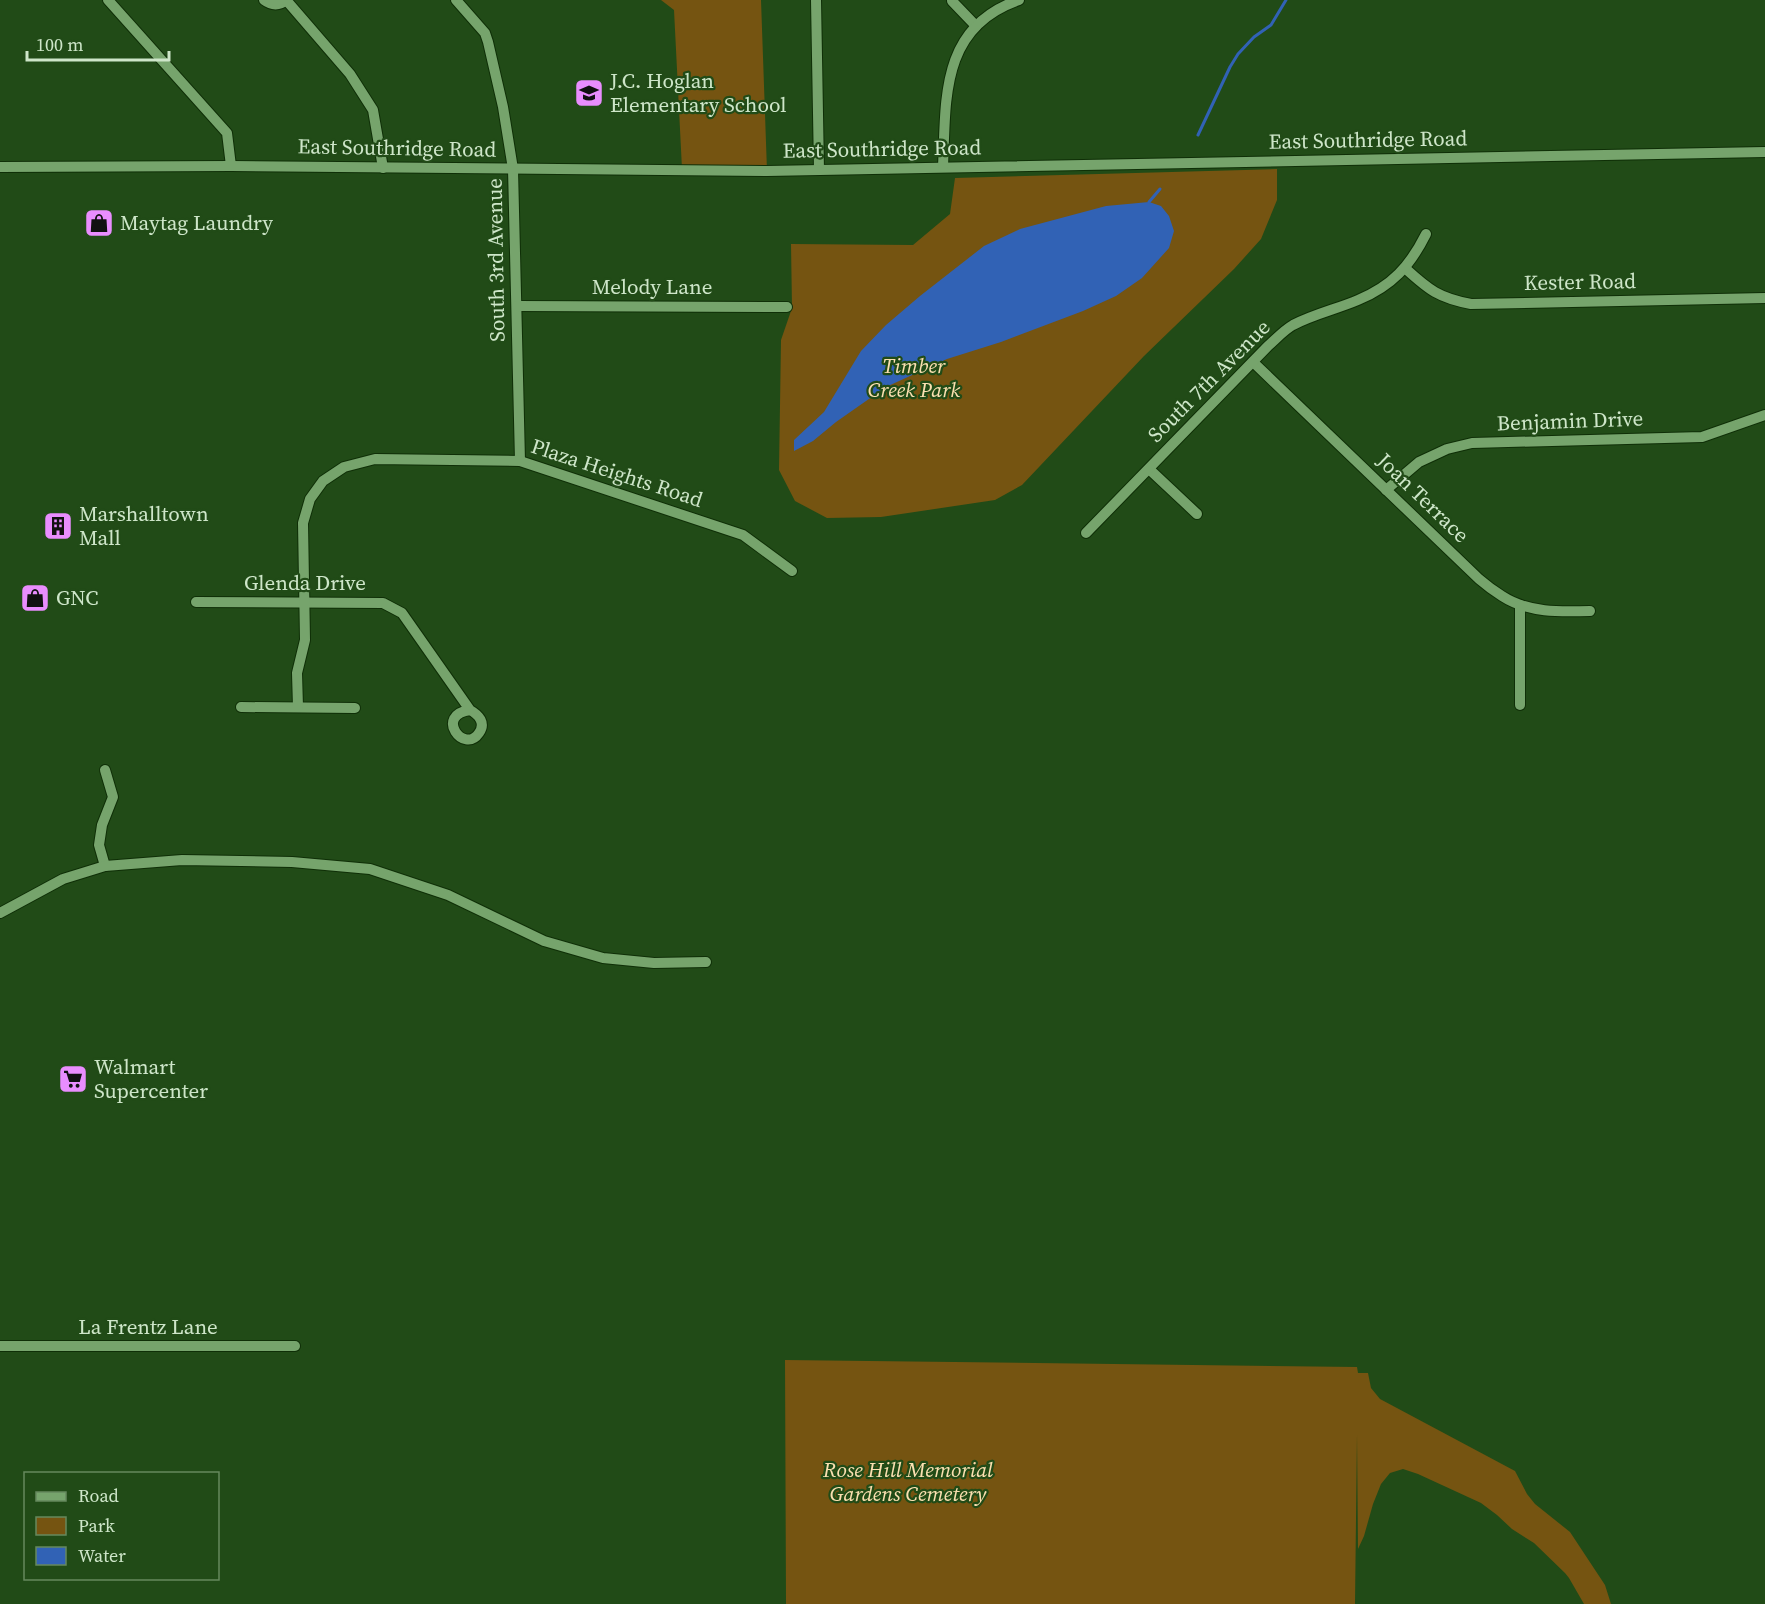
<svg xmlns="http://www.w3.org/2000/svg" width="1765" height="1604" font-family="'Source Serif 4',serif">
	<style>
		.green { fill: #755411 }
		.water { fill: #3162b5 }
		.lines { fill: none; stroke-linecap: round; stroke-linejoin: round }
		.stream { stroke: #3162b5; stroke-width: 3 }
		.minor-casing { stroke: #0f2f07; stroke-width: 12 }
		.minor { stroke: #76a46c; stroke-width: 10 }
		.labels { text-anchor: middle; stroke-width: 4.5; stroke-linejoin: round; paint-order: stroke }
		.poi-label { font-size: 21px; fill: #cee6c9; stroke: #214b17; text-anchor: start }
		.street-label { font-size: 21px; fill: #cee6c9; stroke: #214b17 }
		.park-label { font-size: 21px; font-style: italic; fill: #fce0b1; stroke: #214b17 }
	</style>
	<rect width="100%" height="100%" fill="#214b17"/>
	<g class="green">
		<polygon points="661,0 761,0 767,171 682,169 674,10"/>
		<polygon points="1277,169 1277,200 1261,239 1234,269 1144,356 1022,485 995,500 881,517 827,518 795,501 779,470 781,340 792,308 791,244 913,245 950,214 955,178"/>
		<polygon points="785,1360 1357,1367 1358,1373 1368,1373 1371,1388 1380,1399 1515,1471 1527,1494 1535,1504 1570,1532 1605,1585 1611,1604 1584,1604 1569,1578 1565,1573 1534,1543 1512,1529 1497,1515 1481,1503 1418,1474 1403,1469 1390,1473 1381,1484 1373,1504 1364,1536 1358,1549 1357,1435 1355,1604 786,1604"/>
	</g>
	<polygon class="water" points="1149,202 1161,206 1169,216 1174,231 1169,248 1142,278 1116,296 1083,311 1001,342 947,359 886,387 836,422 813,441 794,451 794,440 824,412 861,351 886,325 920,296 984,246 1020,229 1106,206"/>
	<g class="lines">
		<g class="stream">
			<polyline points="1198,135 1230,67 1238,54 1254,37 1271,25 1286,0"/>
			<polyline points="1149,202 1160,189"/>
		</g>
		<g class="minor-casing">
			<g id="minor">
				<polyline points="108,0 227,133 231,166"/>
				<path d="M264,0C272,6 279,6 287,0"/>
				<polyline points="456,0 485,33 488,42 503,107 513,169 520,461"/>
				<polyline points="816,0 819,170"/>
				<polyline points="287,1 350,74 373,110 383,168"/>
				<polyline points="952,1 976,26"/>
				<polyline points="0,167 231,166 767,171 1765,152"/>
				<path d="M943,167C946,99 940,27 1019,0"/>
				<path d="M1406,269C1429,290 1439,298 1471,304L1765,298"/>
				<polyline points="517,306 787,307"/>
				<path d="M1253,362L1479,579C1486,585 1494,591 1502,596C1528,613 1560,612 1590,611"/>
				<polyline points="1149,469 1197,514"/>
				<polyline points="1386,490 1419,462 1447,449 1472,443 1702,437 1765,415"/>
				<path d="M1086,533L1268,346C1276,339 1284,330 1293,325C1314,314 1337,309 1358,300C1392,286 1410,266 1426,234"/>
				<path d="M196,602L383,603L402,613L470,710C479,715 486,723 479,733C464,755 434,715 470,710"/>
				<polyline points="1520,605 1520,705"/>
				<polyline points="241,707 355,708"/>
				<polyline points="298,707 297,673 305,640 303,523 310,499 323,481 344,467 375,459 520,461 743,535 792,571"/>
				<polyline points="105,866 99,845 102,825 113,797 105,770"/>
				<polyline points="0,913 63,879 105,866 182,860 292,862 370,869 448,895 544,941 603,958 654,963 706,962"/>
				<polyline points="0,1346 295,1346"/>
			</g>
		</g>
		<use href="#minor" class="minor"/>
	</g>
	<defs>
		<g id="school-square" transform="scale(1.5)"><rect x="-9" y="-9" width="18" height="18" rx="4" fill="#e98dfe" stroke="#214b17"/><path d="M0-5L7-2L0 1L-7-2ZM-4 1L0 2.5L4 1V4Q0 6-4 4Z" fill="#111"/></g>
		<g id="shop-square" transform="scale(1.5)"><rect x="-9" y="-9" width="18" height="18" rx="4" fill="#e98dfe" stroke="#214b17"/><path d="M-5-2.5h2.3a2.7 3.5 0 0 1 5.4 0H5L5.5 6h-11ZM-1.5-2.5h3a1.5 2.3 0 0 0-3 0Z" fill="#111"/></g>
		<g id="building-square" transform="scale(1.5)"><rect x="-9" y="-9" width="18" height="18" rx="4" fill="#e98dfe" stroke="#214b17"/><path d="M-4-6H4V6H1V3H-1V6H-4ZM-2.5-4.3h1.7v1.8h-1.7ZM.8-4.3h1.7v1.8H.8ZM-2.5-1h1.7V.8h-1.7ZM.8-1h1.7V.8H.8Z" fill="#111"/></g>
		<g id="supermarket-square" transform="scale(1.5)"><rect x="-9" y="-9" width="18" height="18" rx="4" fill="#e98dfe" stroke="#214b17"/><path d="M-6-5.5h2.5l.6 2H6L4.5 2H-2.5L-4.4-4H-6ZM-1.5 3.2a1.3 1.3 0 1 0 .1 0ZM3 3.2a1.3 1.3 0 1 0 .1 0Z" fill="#111"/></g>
	</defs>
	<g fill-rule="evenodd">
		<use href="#school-square" x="589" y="93"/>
		<use href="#shop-square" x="99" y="223"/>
		<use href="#building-square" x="58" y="526"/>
		<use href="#shop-square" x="35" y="598"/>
		<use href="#supermarket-square" x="73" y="1079"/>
	</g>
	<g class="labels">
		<g class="poi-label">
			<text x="610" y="88">J.C. Hoglan<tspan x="610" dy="24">Elementary School</tspan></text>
			<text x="120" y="230">Maytag Laundry</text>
			<text x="79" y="521">Marshalltown<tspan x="79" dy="24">Mall</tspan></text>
			<text x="56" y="605">GNC</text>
			<text x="94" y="1074">Walmart<tspan x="94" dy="24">Supercenter</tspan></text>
		</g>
		<g class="street-label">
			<text transform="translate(1368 140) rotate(-1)" y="7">East Southridge Road</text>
			<text transform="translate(397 148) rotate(1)" y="7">East Southridge Road</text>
			<text transform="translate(882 149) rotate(-1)" y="7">East Southridge Road</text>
			<text transform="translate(496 260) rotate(-91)" y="7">South 3rd Avenue</text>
			<text transform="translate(1580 282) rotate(-1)" y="7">Kester Road</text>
			<text x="652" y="294">Melody Lane</text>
			<text transform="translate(1209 381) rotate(-45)" y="7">South 7th Avenue</text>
			<text transform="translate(1570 421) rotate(-2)" y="7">Benjamin Drive</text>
			<text transform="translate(617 473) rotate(18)" y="7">Plaza Heights Road</text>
			<text transform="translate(1423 498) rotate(44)" y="7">Joan Terrace</text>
			<text x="305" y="590">Glenda Drive</text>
			<text x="148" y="1334">La Frentz Lane</text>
		</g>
		<g class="park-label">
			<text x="914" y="373">Timber<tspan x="914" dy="24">Creek Park</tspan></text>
			<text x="908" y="1477">Rose Hill Memorial<tspan x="908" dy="24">Gardens Cemetery</tspan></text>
		</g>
	</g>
	<rect x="24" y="1472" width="195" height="108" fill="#214b17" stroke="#66895e" stroke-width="1.5"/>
	<rect x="36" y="1492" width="30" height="9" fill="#76a46c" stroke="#66895e" stroke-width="1.5"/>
	<text x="78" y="1502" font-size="18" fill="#cee6c9">Road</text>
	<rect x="36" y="1517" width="30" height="18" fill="#755411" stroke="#66895e" stroke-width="1.5"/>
	<text x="78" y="1532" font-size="18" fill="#cee6c9">Park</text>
	<rect x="36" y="1547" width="30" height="18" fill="#3162b5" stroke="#66895e" stroke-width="1.5"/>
	<text x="78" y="1562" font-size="18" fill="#cee6c9">Water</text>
	<path d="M27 51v9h142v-9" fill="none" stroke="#cee6c9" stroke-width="3"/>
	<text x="36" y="51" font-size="18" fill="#cee6c9" stroke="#214b17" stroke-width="4.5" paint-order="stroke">100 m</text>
</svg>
